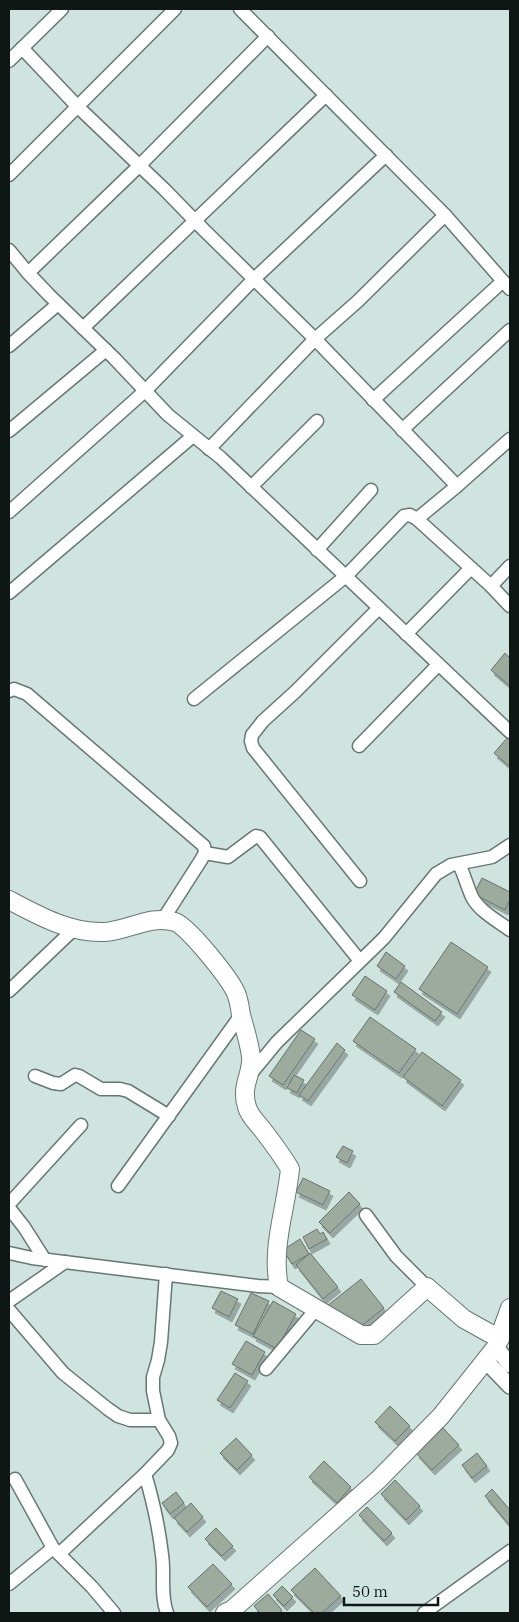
<svg xmlns="http://www.w3.org/2000/svg" width="519" height="1622" font-family="'IBM Plex Serif',serif">
	<style>
		.building { fill: #9dab9e; stroke: #667367; filter: url(#shadow) }
		.lines { fill: none; stroke-linecap: round; stroke-linejoin: round }
		.minor-casing { stroke: #657873; stroke-width: 15 }
		.tertiary-casing { stroke: #657873; stroke-width: 18 }
		.secondary-casing { stroke: #657873; stroke-width: 20 }
		.minor { stroke: #fff; stroke-width: 12 }
		.tertiary { stroke: #fff; stroke-width: 15 }
		.secondary { stroke: #fff; stroke-width: 18 }
	</style>
	<defs>
		<filter id="shadow"><feDropShadow dx="3" dy="5" stdDeviation="0" flood-color="#0004"/></filter>
	</defs>
	<rect width="100%" height="100%" fill="#cfe4df"/>
	<g class="building">
		<polygon points="505,653 510,658 510,686 491,670"/>
		<polygon points="508,737 510,740 510,764 509,766 494,753"/>
		<polygon points="482,878 510,892 510,900 505,910 474,894"/>
		<polygon points="451,942 488,967 457,1014 419,989"/>
		<polygon points="386,952 405,966 396,979 377,966"/>
		<polygon points="365,976 387,991 375,1010 352,995"/>
		<polygon points="401,982 442,1012 435,1021 394,992"/>
		<polygon points="370,1017 416,1049 399,1073 353,1041"/>
		<polygon points="301,1030 315,1039 283,1085 269,1076"/>
		<polygon points="337,1043 345,1050 308,1101 299,1095"/>
		<polygon points="422,1052 461,1080 442,1106 403,1077"/>
		<polygon points="294,1075 304,1080 297,1093 287,1088"/>
		<polygon points="343,1146 353,1151 347,1163 336,1157"/>
		<polygon points="303,1178 330,1191 323,1205 296,1192"/>
		<polygon points="349,1192 360,1204 330,1233 319,1222"/>
		<polygon points="317,1229 320,1234 323,1232 327,1239 309,1249 303,1237"/>
		<polygon points="300,1239 309,1254 292,1264 283,1250"/>
		<polygon points="310,1253 338,1287 323,1299 296,1265"/>
		<polygon points="361,1279 384,1308 355,1331 327,1306"/>
		<polygon points="221,1291 238,1299 229,1317 212,1308"/>
		<polygon points="251,1293 269,1301 253,1334 235,1325"/>
		<polygon points="273,1301 296,1314 277,1349 253,1336"/>
		<polygon points="246,1341 265,1352 252,1375 232,1364"/>
		<polygon points="235,1373 248,1381 230,1408 217,1400"/>
		<polygon points="390,1406 410,1426 395,1441 375,1422"/>
		<polygon points="443,1428 459,1445 432,1470 416,1453"/>
		<polygon points="236,1438 252,1455 237,1470 220,1453"/>
		<polygon points="477,1453 487,1466 472,1478 462,1465"/>
		<polygon points="324,1461 351,1487 337,1503 309,1477"/>
		<polygon points="395,1480 420,1506 406,1520 381,1494"/>
		<polygon points="492,1489 510,1510 510,1526 485,1496"/>
		<polygon points="176,1492 184,1503 170,1514 162,1503"/>
		<polygon points="191,1503 203,1517 187,1532 174,1518"/>
		<polygon points="367,1507 392,1533 384,1541 359,1515"/>
		<polygon points="216,1528 233,1546 222,1556 205,1539"/>
		<polygon points="213,1564 232,1584 207,1607 188,1587"/>
		<polygon points="315,1568 341,1596 322,1613 314,1613 291,1590"/>
		<polygon points="282,1586 293,1597 284,1606 273,1595"/>
		<polygon points="268,1594 282,1610 279,1613 260,1613 254,1606"/>
	</g>
	<g class="lines">
		<g class="minor-casing">
			<g id="minor">
				<polyline points="240,9 445,215"/>
				<polyline points="268,36 139,166 28,273 49,295 114,358 168,415 221,458 510,732"/>
				<polyline points="22,48 77,106 164,189 204,230 315,339 358,301 445,215 510,289"/>
				<polyline points="9,61 62,9"/>
				<polyline points="9,175 175,9"/>
				<polyline points="9,250 28,273"/>
				<polyline points="83,328 326,95"/>
				<polyline points="9,346 58,304"/>
				<polyline points="373,400 503,281"/>
				<polyline points="402,430 510,330"/>
				<polyline points="9,431 106,350"/>
				<polyline points="209,449 315,339 457,486"/>
				<polyline points="251,487 317,421"/>
				<polyline points="9,512 145,391 253,280 386,155"/>
				<polyline points="417,519 457,486 510,439"/>
				<polyline points="317,550 371,490"/>
				<polyline points="491,586 510,566"/>
				<polyline points="9,593 193,436"/>
				<polyline points="406,634 471,568"/>
				<polyline points="9,691 14,689 27,694 204,846 205,853 201,860 162,921"/>
				<polyline points="194,699 346,576 404,516 410,515 417,519 491,586 510,606"/>
				<polyline points="359,746 438,665"/>
				<polyline points="205,853 228,857 256,836 260,837 360,961"/>
				<path d="M459,864C464,874 467,886 472,897C479,911 498,921 510,930"/>
				<polyline points="360,881 253,748 251,741 252,735 263,721 295,692 379,608"/>
				<polyline points="9,991 73,930"/>
				<polyline points="35,1076 53,1083 61,1084 75,1075 79,1076 101,1089 120,1089 128,1091 169,1116"/>
				<polyline points="249,1076 277,1042 384,938 436,874 451,865 492,857 510,845"/>
				<polyline points="118,1186 241,1015"/>
				<polyline points="9,1204 81,1125"/>
				<polyline points="9,1208 24,1227 45,1260"/>
				<polyline points="366,1215 396,1256 427,1287"/>
				<polyline points="9,1253 32,1258 258,1286 279,1287"/>
				<path d="M166,1274L161,1342L158,1360L153,1377V1391L159,1420L169,1436L171,1443L168,1450L145,1474C153,1501 159,1528 162,1555C165,1574 160,1595 167,1613"/>
				<polyline points="9,1301 65,1262"/>
				<polyline points="9,1310 63,1373 108,1409 118,1416 130,1420 159,1420"/>
				<polyline points="266,1369 317,1308"/>
				<polyline points="15,1479 53,1548 92,1587 114,1613"/>
				<polyline points="59,1554 145,1474"/>
				<polyline points="9,1584 53,1548"/>
				<polyline points="424,1613 510,1551"/>
			</g>
		</g>
		<g class="tertiary-casing">
			<g id="tertiary">
				<polyline points="496,1347 510,1365"/>
				<polyline points="486,1361 510,1386"/>
			</g>
		</g>
		<g class="secondary-casing">
			<g id="secondary">
				<path d="M9,900C39,916 70,933 104,932C128,931 151,914 175,922C188,926 230,979 236,993C239,1000 240,1008 241,1015C245,1029 249,1042 251,1056C253,1074 240,1085 247,1107C249,1115 257,1123 262,1129C272,1142 282,1155 290,1169C286,1209 271,1247 279,1287L361,1335H374L427,1287L464,1319L500,1339"/>
				<polyline points="225,1613 232,1610 378,1480 441,1416 496,1347 510,1308"/>
			</g>
		</g>
		<use href="#minor" class="minor"/>
		<use href="#tertiary" class="tertiary"/>
		<use href="#secondary" class="secondary"/>
	</g>
	<rect width="519" height="1622" fill="none" stroke="#0f1715" stroke-width="20"/>
	<path d="M344 1597v8h94v-8" fill="none" stroke="#0f1715" stroke-width="2.5"/>
	<text x="352" y="1597" font-size="15" fill="#0f1715" stroke="#cfe4df" stroke-width="4" paint-order="stroke">50 m</text>
</svg>
